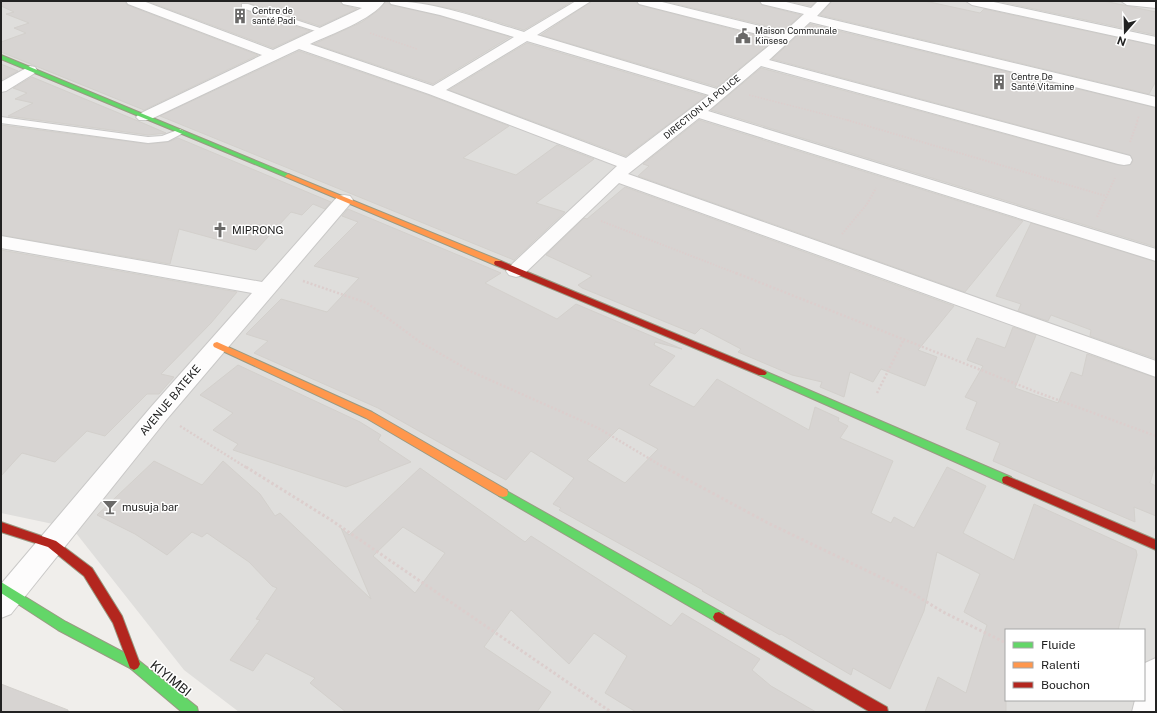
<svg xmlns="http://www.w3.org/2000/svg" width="1157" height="713" font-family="'Public Sans',sans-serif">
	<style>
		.residential { fill: #dfdedc; fill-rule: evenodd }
		.building { fill: #d7d4d2; stroke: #d3d0cc; fill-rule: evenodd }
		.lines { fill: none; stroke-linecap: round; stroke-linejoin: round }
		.lane-casing { stroke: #c9c8c7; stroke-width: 2 }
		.street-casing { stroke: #c9c8c7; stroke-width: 2 }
		.fast-casing { stroke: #999a82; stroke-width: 2 }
		.slow-casing { stroke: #999a82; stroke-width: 2 }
		.jam-casing { stroke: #999a82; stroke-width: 2 }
		.path-far3 { stroke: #dccecd; stroke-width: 1.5; stroke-dasharray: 1.5 1.5; stroke-linecap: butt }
		.path-far2 { stroke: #dccecd; stroke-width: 2; stroke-dasharray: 1.5 1.5; stroke-linecap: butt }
		.path-far1 { stroke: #dccecd; stroke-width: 2.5; stroke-dasharray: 2 2; stroke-linecap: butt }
		.path { stroke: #dccecd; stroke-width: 3; stroke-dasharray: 2.5 2.5; stroke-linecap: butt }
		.lane { fill: #fdfcfc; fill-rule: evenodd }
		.street { fill: #fdfcfc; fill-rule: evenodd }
		.fast { fill: #63d668; fill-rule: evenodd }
		.slow { fill: #ff974d; fill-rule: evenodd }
		.jam { fill: #b3261e; fill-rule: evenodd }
		.labels { text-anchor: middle; stroke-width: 3; stroke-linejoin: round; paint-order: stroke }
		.far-poi-label { font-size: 9px; fill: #222; stroke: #fff; text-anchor: start }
		.far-street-label { font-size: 9px; fill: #222; stroke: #fff }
		.poi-label { font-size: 11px; fill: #222; stroke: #fff; text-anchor: start }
		.street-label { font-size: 11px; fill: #222; stroke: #fff }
		.near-street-label { font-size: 13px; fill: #222; stroke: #fff }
	</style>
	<rect width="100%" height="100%" fill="#f0eeeb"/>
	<path class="residential" d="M1,1H1156V712H239L184,670L72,528L1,513ZM1006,630H1144V700H1006Z"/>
	<g class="building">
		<polygon points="1,1 125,1 127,5 258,55 144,110 1,52 1,42 26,33 14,28 29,23 6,14 14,12 1,6"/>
		<polygon points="147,1 340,1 343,5 357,9 320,26 248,3 241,3 242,9 310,31 273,48"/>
		<polygon points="386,1 391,5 440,16 510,37 433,84 314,44 362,22 380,9"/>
		<polygon points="412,1 573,1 524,30 458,10"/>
		<polygon points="592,1 636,1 639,5 774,40 717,87 541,35"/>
		<polygon points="664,1 759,1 762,5 801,15 784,30"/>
		<polygon points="788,1 816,1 811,6"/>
		<polygon points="832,1 925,1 980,13 984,9 1156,46 1156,81 1149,94 820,15"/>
		<polygon points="997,1 1104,1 1156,12 1156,35"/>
		<polygon points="810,24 1156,108 1156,247 711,110 761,68 1118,165 1130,165 1133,161 1130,155 772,59"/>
		<polygon points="527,43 706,96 626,156 449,90"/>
		<polygon points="299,51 428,95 509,126 463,158 516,175 557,145 594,159 536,203 565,212 514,260 160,116"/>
		<polygon points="1,64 18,71 1,80"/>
		<polygon points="32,77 138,121 166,133 148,135 8,116 33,103 15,99 27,93 13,88"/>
		<polygon points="699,120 1023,221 965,292 638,176 649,166 643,164"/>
		<polygon points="1,125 148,144 168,142 178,138 331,202 325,209 313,204 302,215 291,212 256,250 179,229 170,264 1,235"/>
		<polygon points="625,187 954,306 918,350 937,357 925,386 881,369 873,382 850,372 844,397 820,387 822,382 792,375 738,352 741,349 701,328 695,334 582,288 578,285 592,276 546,255 584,218 587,219"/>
		<path d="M348,209L501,273L485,283L557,319L576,304L682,349L655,342L654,345L675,356L649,385L694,407L717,379L809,430L815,407L839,418L838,421L848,426L840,438L893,461L871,513L891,523L894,517L914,528L947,467L986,486L963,533L1014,560L1034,504L1136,550L1137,555L1118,630H1006V712H925L938,677L966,693L987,625L964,612L980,574L937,552L924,611L890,689L853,668L851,675L781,634L780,635L702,591L703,590L559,510L561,508L553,504L574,478L531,451L506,480L378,408L254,353L268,341L246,334L281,299L327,312L359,278L314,266L358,222L342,216ZM619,428L658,449L625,483L587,460Z"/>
		<polygon points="1031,223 1156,262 1156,359 1090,336 1091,330 1051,315 1048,321 1018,311 1021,304 996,296"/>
		<polygon points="1,250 237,292 211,323 161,374 174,377 159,394 147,394 105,436 87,431 55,462 22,453 1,476"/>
		<polygon points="1013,327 1036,335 1015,388 1058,403 1071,372 1082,376 1087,354 1156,378 1156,463 1150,483 1156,486 1156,516 1134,507 1135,522 993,461 1000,443 966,429 977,402 965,397 983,366 967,360 977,338 1005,348"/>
		<polygon points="238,365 360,422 381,435 378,440 411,462 346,487 233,450 238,444 213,430 233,413 200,395"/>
		<path d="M154,461L202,485L223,461L260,494L275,516L280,513L371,599L341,528L349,535L420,468L525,542L531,536L671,626L682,613L760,659L752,670L771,686L816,712H636L605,693L627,656L594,633L569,664L511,610L484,647L551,692L537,712H346L310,683L315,678L266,653L253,671L230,660L260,620L256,619L277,588L272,586L249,562L207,533L202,537L192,532L167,555L135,534L97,515ZM403,527L445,553L415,593L373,556Z"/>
		<polygon points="1,684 68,710 68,712 1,712"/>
	</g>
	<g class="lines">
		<g class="lane-casing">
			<g id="lane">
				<polygon points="242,4 248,4 329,31 328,33 322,33 242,8"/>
				<polygon points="1,117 148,137 162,136 180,129 185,132 168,141 148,143 1,123"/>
			</g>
		</g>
		<g class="street-casing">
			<g id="street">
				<path d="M126,1H143L273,50L362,8L343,4L341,1H385C372,20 331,34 310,44L433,86L514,37L440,15L391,4L389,1C435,1 480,19 524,32L576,1H591L537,35L717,89L777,39L639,4L637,1H658L784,32L804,14L762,4L760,1H782L811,8L818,1H831L817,16L1156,97V107L810,22L769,60L1130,156L1132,160L1130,164L1124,165L1118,164L761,66L708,111L1156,249V261L699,118L628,174L1156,361V377L619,183L523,275L516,277L509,275L506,271L509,267L617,166L429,94L299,49L149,120H139L136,117L139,114L262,55L128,4ZM527,41L709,95L626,158L446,90Z"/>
				<polygon points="966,1 989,1 1156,37 1156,45 972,5"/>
				<polygon points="1121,1 1156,1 1156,8 1127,5"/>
				<polygon points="30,66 35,67 37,70 35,73 6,91 1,92 1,82"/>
				<polygon points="344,195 350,196 353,200 350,204 167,419 11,614 1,618 1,584 151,407 252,293 1,248 1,236 262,282 338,196"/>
				<polygon points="1156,658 1156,712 1132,712 1135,700 1144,700 1145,663"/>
			</g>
		</g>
		<g class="fast-casing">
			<g id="fast">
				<polygon points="1,55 290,175 291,176 290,177 286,177 1,59"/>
				<polygon points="762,370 1011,477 1012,480 1011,483 1007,484 1003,483 759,375 757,373 759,371"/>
				<polygon points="503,489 723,613 725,617 723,621 719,622 715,621 499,496 498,493 499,490"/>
				<polygon points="1,582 66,622 138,660 197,707 198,712 182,712 130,668 58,630 1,593"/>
			</g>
		</g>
		<g class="slow-casing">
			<g id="slow">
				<polygon points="288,174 501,261 502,263 501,265 495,265 286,177 285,176"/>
				<polygon points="217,342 372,412 507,490 508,493 507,496 503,497 499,496 366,418 214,347 213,345 214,343"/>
			</g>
		</g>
		<g class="jam-casing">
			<g id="jam">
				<polygon points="495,261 501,261 765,371 767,373 765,375 759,375 495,265 494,263"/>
				<polygon points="1007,476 1156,540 1156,550 1003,483 1002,480 1003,477"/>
				<polygon points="1,522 56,541 92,568 122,616 140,664 138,668 134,670 130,668 113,623 84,576 48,547 1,532"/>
				<polygon points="719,612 887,707 888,712 870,712 715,621 713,617 715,613"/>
			</g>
		</g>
		<g class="path-far3">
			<polyline points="370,33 417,49"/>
			<polyline points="749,95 851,121"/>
			<polyline points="1137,121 1139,116"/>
		</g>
		<g class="path-far2">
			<polyline points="847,120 1106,196"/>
			<polyline points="1130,142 1138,120"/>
			<polyline points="1097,217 1115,178"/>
			<polyline points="601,221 738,274"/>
			<polyline points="842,234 867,204 876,188"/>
		</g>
		<g class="path-far1">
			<polyline points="736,273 1039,393 1156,436"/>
			<polyline points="303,281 367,303 420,342 472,372 598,428 665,468"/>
			<polyline points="877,393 904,339"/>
			<polyline points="180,426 247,468"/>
		</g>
		<g class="path">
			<polyline points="246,467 331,520 611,712"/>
			<polyline points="664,467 768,523 907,590 943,612 1006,643"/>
		</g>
		<use href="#lane" class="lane"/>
		<use href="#street" class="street"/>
		<use href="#fast" class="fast"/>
		<use href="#slow" class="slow"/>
		<use href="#jam" class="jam"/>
	</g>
	<defs>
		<g id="building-bare" transform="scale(1.2)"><path d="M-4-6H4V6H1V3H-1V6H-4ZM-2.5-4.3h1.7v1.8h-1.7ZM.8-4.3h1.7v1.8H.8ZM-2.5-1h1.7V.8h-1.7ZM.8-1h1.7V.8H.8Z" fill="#6a6968" stroke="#fff" stroke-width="2.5" paint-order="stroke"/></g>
		<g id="civic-bare" transform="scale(1.2)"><path d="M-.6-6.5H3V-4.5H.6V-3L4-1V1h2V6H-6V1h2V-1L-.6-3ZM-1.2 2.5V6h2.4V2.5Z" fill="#6a6968" stroke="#fff" stroke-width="2.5" paint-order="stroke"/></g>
		<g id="church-bare" transform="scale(1.2)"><path d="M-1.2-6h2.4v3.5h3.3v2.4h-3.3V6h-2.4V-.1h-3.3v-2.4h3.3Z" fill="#6a6968" stroke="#fff" stroke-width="2.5" paint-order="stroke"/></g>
		<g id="bar-bare" transform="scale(1.2)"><path d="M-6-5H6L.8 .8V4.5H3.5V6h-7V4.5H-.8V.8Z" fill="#6a6968" stroke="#fff" stroke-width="2.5" paint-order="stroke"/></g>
	</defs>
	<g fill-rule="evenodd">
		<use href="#building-bare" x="240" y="16"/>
		<use href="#civic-bare" x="743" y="36"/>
		<use href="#building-bare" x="999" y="82"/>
		<use href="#church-bare" x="220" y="230"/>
		<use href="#bar-bare" x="110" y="507"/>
	</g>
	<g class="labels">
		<g class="far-poi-label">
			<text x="252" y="14">Centre de<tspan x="252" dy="10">santé Padi</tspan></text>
			<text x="755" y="34">Maison Communale<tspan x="755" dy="10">Kinseso</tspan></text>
			<text x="1011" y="80">Centre De<tspan x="1011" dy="10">Santé Vitamine</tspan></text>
		</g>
		<g class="far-street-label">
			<text transform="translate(702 107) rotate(-39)" y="3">DIRECTION LA POLICE</text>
		</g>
		<g class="poi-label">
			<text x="232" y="234">MIPRONG</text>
			<text x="122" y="511">musuja bar</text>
		</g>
		<g class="street-label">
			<text transform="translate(170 400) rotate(-50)" y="4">AVENUE BATEKE</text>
		</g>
		<g class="near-street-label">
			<text transform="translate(171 678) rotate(39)" y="5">KIYIMBI</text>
		</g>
	</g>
	<rect width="1157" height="713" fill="none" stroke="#222222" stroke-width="4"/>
	<rect x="1005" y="629" width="140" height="72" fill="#ffffff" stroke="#a7a7a7"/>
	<rect x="1013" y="642" width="20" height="6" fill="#63d668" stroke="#a7a7a7"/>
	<text x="1041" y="649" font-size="12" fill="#222222">Fluide</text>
	<rect x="1013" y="662" width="20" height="6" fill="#ff974d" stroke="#a7a7a7"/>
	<text x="1041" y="669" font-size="12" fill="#222222">Ralenti</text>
	<rect x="1013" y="682" width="20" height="6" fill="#b3261e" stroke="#a7a7a7"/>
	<text x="1041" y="689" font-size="12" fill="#222222">Bouchon</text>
	<g transform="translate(1125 32) rotate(200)" stroke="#ffffff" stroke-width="3" paint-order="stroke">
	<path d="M0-3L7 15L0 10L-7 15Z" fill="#222222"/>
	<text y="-6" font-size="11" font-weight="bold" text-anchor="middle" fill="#222222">N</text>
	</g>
</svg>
